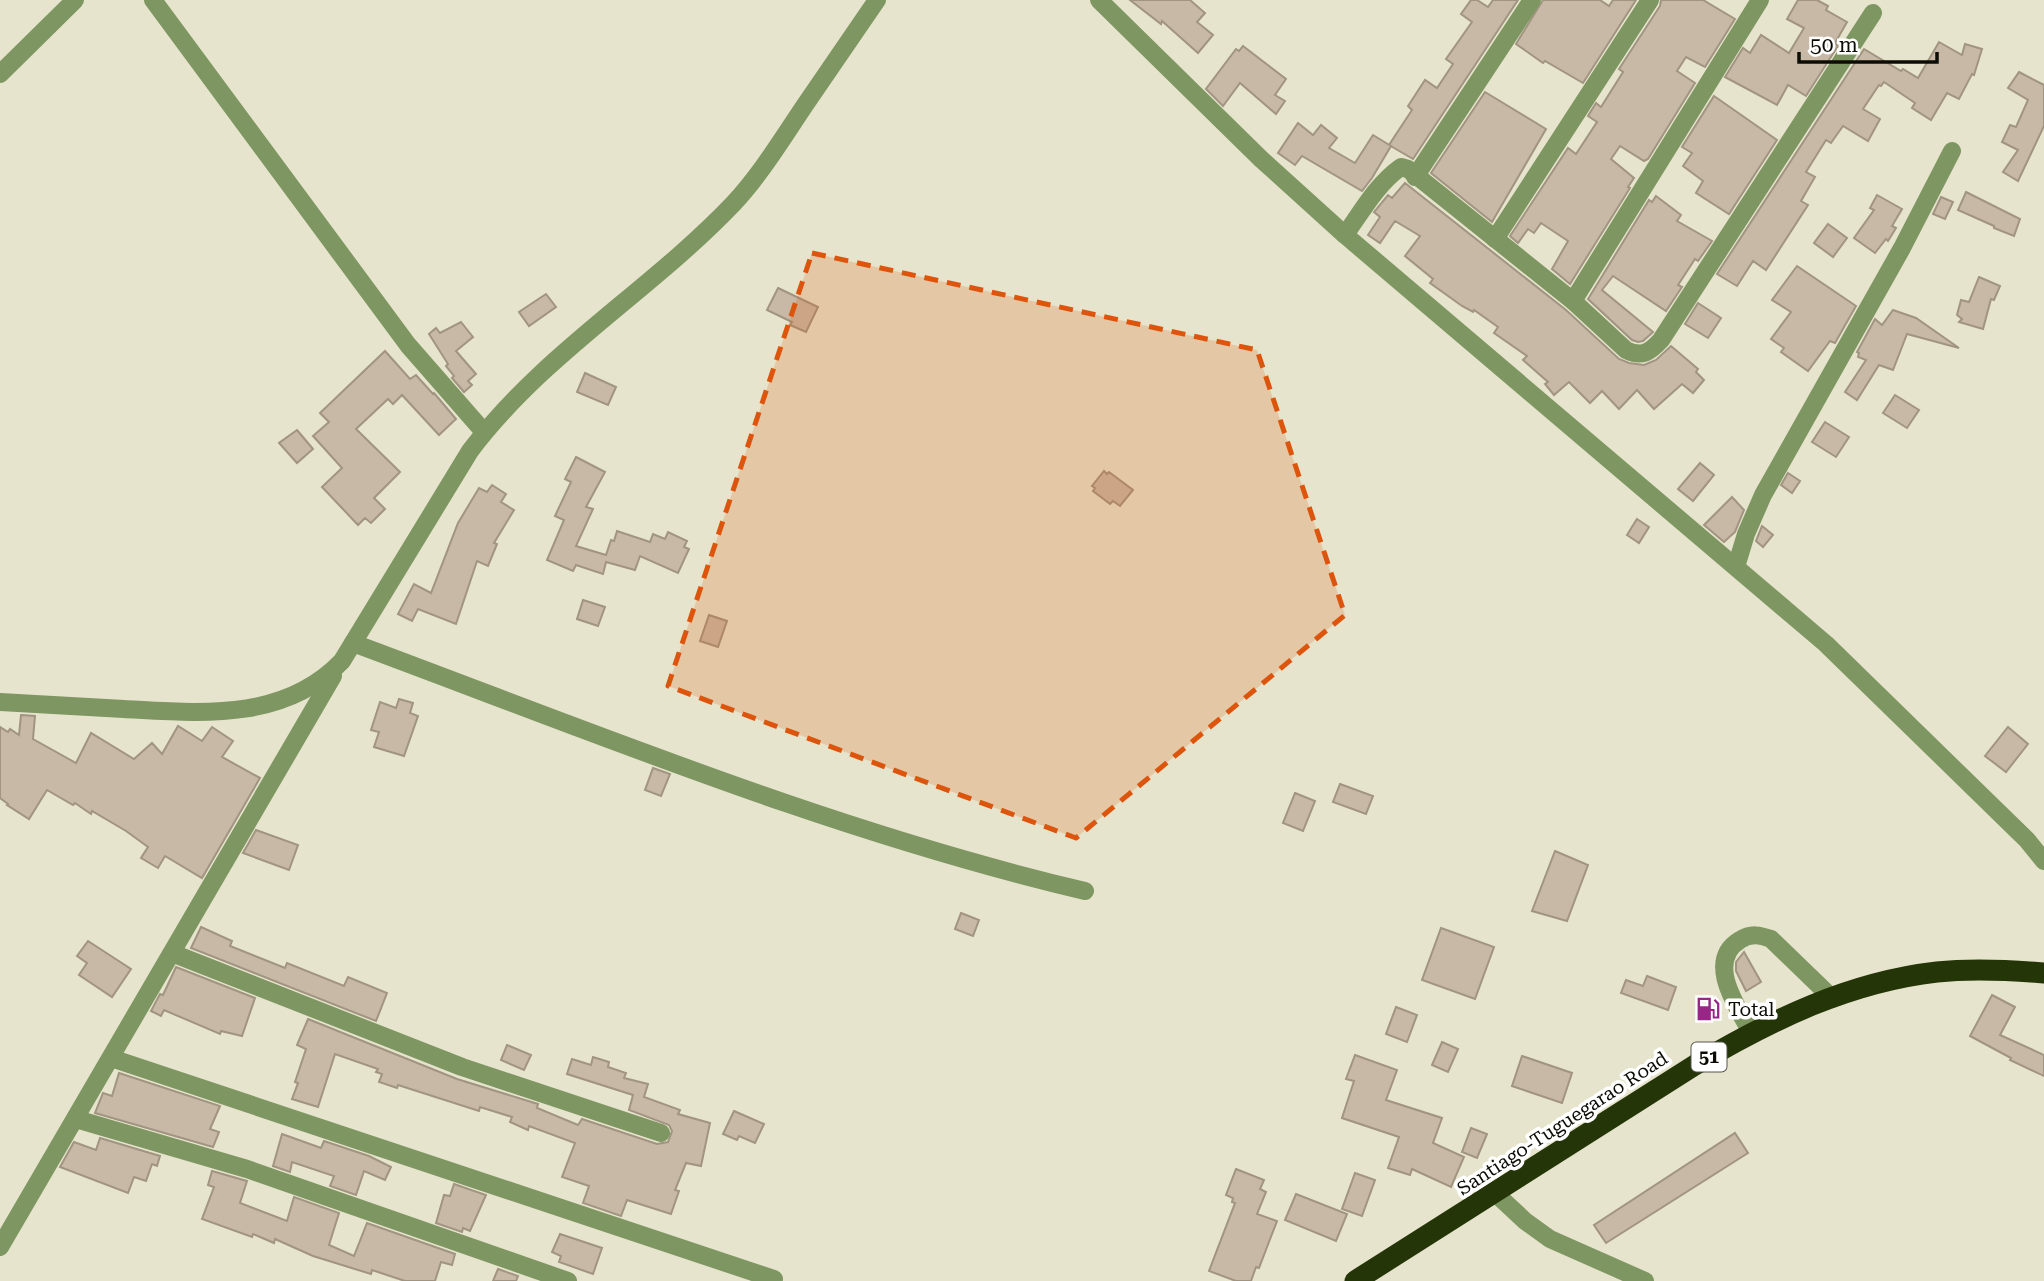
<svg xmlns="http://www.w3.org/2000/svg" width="2044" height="1281" font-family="'Roboto Serif',serif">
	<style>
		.building { fill: #c7b9a5; stroke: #a19480; stroke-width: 2 }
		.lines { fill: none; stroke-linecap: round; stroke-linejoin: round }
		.minor { stroke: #7e9661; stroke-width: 18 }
		.highway { stroke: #243508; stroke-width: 21 }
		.marked { fill: #dd550c; fill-opacity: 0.2; stroke: #dd550c; stroke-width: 5; stroke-dasharray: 14 9; stroke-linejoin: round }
		.labels { text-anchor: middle; stroke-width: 7; stroke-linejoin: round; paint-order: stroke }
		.shield { fill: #fff; stroke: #555550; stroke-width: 2 }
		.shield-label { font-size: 18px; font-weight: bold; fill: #0c0c05 }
		.poi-label { font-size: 19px; fill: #0c0c05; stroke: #fff; text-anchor: start }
		.street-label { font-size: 19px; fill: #0c0c05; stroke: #fff }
	</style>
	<rect width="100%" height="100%" fill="#e6e4cc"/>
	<g class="building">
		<polygon points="1130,0 1190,0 1205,13 1197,22 1213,35 1198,53 1162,21 1161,24"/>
		<polygon points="1471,0 1477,0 1488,7 1493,0 1518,0 1413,159 1389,145 1412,110 1408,106 1425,80 1437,88 1453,64 1446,59 1472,22 1461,14"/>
		<polygon points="1543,0 1600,0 1609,6 1613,0 1636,0 1583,83 1545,61 1543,63 1516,44"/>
		<polygon points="1661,0 1703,0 1735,19 1705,67 1686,57 1677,71 1695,83 1648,159 1644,161 1620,146 1611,159 1634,178 1628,187 1630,188 1570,284 1552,269 1568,241 1541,223 1534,233 1528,229 1518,243 1510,236 1568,148 1576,154 1597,122 1588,116 1596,103 1601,107 1623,72 1619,69 1660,6"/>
		<polygon points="1798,0 1817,0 1828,6 1826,10 1847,22 1835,43 1838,46 1806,96 1788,85 1777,105 1725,77 1743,48 1750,53 1761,35 1789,53 1804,28 1787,19"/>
		<polygon points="1939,42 1962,55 1965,44 1982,49 1974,75 1972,74 1959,99 1947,93 1931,120 1912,108 1915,103 1884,82 1881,86 1879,85 1863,109 1880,119 1868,141 1843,126 1831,143 1826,140 1806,172 1815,177 1801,201 1808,205 1766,270 1753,261 1737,286 1717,274 1864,49 1901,71 1903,69 1918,78"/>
		<polygon points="1243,46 1286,79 1275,95 1285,101 1276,114 1240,83 1223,106 1206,89 1236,49 1239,51"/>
		<polygon points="2019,72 2044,85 2044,126 2018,181 2003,172 2018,150 2002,142 2010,125 2016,127 2028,100 2008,88"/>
		<polygon points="1485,92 1546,129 1492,222 1431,173"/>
		<polygon points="1714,96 1777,140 1729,214 1696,193 1703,181 1683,166 1692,153 1682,147"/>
		<polygon points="1298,123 1313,135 1321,125 1337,138 1329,148 1355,163 1373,135 1391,146 1372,178 1362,191 1302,156 1295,165 1278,153"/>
		<polygon points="1405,183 1566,310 1619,359 1629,363 1644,365 1656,360 1671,346 1698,369 1696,372 1704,380 1693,393 1682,384 1654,409 1637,390 1619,409 1602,391 1590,403 1569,382 1554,395 1545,384 1548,382 1523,360 1527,356 1494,333 1498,327 1474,310 1473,312 1462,306 1430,283 1433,279 1405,256 1420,236 1395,221 1380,243 1368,235 1380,217 1374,212 1388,195 1392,198"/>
		<polygon points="1966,192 2020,219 2014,236 1994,228 1994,226 1958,210"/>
		<polygon points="1877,195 1902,209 1892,226 1896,228 1888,241 1886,239 1875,253 1854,238 1874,210 1870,208"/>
		<polygon points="1656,196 1681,215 1677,221 1712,241 1698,261 1695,259 1678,285 1682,287 1666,311 1613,276 1602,290 1653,332 1643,341 1638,342 1632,340 1588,299 1649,200 1652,202"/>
		<polygon points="1941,197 1953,202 1945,219 1933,214"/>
		<polygon points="1828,224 1847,238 1833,257 1814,243"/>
		<polygon points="1797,266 1856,306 1835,343 1830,341 1808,371 1781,352 1784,348 1771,339 1791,312 1772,300"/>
		<polygon points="1979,277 2000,286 1994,300 1991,299 1983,329 1959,322 1962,319 1957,315 1961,300 1969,302"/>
		<polygon points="778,288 818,307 806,332 790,325 792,322 767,310"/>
		<polygon points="546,294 556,307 529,326 519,312"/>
		<polygon points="1698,303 1721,318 1708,338 1685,324"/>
		<polygon points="1893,310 1916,318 1959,348 1907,334 1893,370 1879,365 1857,400 1845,392 1866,360 1858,357 1859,353 1857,352 1875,319 1882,325"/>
		<polygon points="461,322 473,337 456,351 476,374 468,381 472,385 464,392 452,378 454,376 446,366 448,364 429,334 436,328 440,333"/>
		<polygon points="385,351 410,379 416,375 433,394 434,393 456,419 439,435 402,395 393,404 388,399 356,429 400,472 374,498 385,509 371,523 365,518 358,525 322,487 342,468 313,436 329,422 320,413"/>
		<polygon points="585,373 616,387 608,405 577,392"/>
		<polygon points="1895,395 1919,410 1907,428 1883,413"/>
		<polygon points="1825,422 1849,437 1836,457 1812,442"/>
		<polygon points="297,430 313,449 297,463 279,443"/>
		<polygon points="576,457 605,472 586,507 593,509 576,546 606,555 611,540 614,541 617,531 650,542 653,534 665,539 668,532 687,541 684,547 689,549 678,573 640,556 635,570 606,562 603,574 576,565 573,571 547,560 564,520 555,516 571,482 565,479"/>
		<polygon points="1700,463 1714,475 1693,501 1678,489"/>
		<polygon points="1104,471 1107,474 1109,472 1133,490 1120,506 1113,501 1110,504 1093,491 1095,488 1092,486"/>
		<polygon points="1788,473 1800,481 1792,493 1781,485"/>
		<polygon points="492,485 506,494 501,502 514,510 494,543 497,544 488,566 477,561 456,624 418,609 412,621 398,614 414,584 431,593 458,523 479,488 487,492"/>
		<polygon points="1732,497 1744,510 1735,532 1724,542 1704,525"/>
		<polygon points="1637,519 1649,527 1639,543 1627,535"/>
		<polygon points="1762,526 1773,535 1763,547 1756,541"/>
		<polygon points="583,600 605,607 598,626 577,619"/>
		<polygon points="709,615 727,621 718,647 700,641"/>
		<polygon points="399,699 413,703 410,713 418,716 404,756 374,747 379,732 371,730 380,702 396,708"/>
		<polygon points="21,715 35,716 33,739 76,763 91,733 134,759 152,743 162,754 178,726 202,741 212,727 233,741 222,757 260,778 202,878 165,856 158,868 141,858 148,847 126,831 92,811 91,814 75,803 73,805 47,790 29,819 7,805 8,804 0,798 0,727 8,732 10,729 19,735"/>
		<polygon points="2008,727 2028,744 2006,772 1985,756"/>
		<polygon points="653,768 670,774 661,796 645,790"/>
		<polygon points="1340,784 1373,796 1366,814 1333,802"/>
		<polygon points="1295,793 1315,801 1303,831 1283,823"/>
		<polygon points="256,830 298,845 289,870 243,853"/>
		<polygon points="1555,851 1588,865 1567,921 1532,911"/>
		<polygon points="961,913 979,920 973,936 955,929"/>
		<polygon points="201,927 232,941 230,946 285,968 287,963 344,986 348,977 387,993 376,1021 191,948"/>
		<polygon points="1441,928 1494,947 1475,999 1422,980"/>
		<polygon points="88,941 131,969 112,997 79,975 87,963 77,956"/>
		<polygon points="1744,952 1761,982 1746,991 1736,971 1736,962"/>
		<polygon points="176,967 255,998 242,1036 221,1031 220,1034 164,1010 161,1016 151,1011 160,994 163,995"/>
		<polygon points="1647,976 1676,987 1668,1010 1621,993 1626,980 1643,986"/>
		<polygon points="1992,995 2015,1007 2000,1035 2044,1055 2044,1076 2010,1060 2011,1058 1970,1036"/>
		<polygon points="1396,1007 1417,1015 1407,1042 1386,1034"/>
		<polygon points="308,1019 457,1079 538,1104 537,1108 578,1125 582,1119 657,1144 668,1142 672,1131 669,1125 629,1110 633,1095 567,1074 572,1059 591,1065 593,1057 609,1062 608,1067 626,1073 624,1078 648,1084 644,1097 680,1110 678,1114 710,1123 701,1166 686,1163 675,1190 679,1191 671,1214 627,1200 621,1216 583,1203 589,1186 562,1177 575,1143 529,1126 528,1130 510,1122 512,1117 480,1107 479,1111 398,1085 397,1088 379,1082 382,1074 376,1072 378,1069 335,1054 318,1107 292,1099 298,1083 295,1082 306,1049 297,1045"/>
		<polygon points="1442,1042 1458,1049 1448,1072 1432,1065"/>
		<polygon points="507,1045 531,1055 524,1070 501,1060"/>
		<polygon points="1355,1055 1397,1070 1386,1100 1442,1118 1433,1143 1464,1157 1451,1187 1412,1169 1410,1175 1388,1168 1399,1137 1342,1118 1354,1081 1346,1079"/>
		<polygon points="1522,1056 1572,1073 1562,1103 1512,1086"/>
		<polygon points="119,1073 220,1106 210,1129 219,1132 213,1147 95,1113 103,1093 112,1096"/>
		<polygon points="734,1111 764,1124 755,1143 739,1136 737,1140 723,1134"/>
		<polygon points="1471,1128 1487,1134 1477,1158 1462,1152"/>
		<polygon points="1735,1133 1748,1153 1606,1243 1594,1225"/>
		<polygon points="282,1134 321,1148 324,1141 369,1156 391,1167 385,1180 364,1171 356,1195 330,1186 334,1176 292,1162 290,1172 273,1166"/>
		<polygon points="100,1138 160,1156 157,1166 152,1164 146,1181 134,1177 128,1193 60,1167 74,1142 96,1150"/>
		<polygon points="1236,1169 1264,1180 1260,1189 1266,1192 1257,1214 1277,1221 1259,1268 1256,1267 1251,1281 1236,1281 1209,1271 1235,1203 1232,1202 1233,1198 1226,1195"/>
		<polygon points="212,1171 247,1181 240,1203 287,1221 294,1197 339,1213 329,1245 354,1256 367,1223 455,1254 452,1265 441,1262 435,1281 405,1281 372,1270 371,1274 313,1256 275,1239 274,1243 253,1234 252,1237 202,1219 214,1187 208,1185"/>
		<polygon points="1355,1173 1375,1180 1362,1216 1342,1209"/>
		<polygon points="454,1184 486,1195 470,1231 463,1228 462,1232 436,1223 444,1195 450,1196"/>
		<polygon points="1296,1194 1347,1214 1336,1241 1285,1220"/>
		<polygon points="560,1234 602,1248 593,1274 559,1262 561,1256 552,1252"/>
		<polygon points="498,1269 518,1276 516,1281 493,1281"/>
	</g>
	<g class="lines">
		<g class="minor">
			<polyline points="153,0 408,345 484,432"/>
			<polyline points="1099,0 1261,159 1345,235 1826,644 2027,840 2044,861"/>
			<polyline points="0,74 75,0"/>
			<polyline points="1415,177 1532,0"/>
			<path d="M1345,235C1362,211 1377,184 1401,167L1408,169L1573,301L1626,350C1642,358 1650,352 1661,340L1873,13"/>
			<polyline points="1495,239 1650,0"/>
			<polyline points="1573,301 1760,0"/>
			<polyline points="1736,567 1746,534 1763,495 1902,248 1952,151"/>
			<path d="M353,643C593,732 834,832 1085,891"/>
			<path d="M0,702C41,704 83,707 124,709C200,713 284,722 342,661L470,451C543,354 650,291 733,204C761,174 782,139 805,105C829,70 853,35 877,0"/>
			<polyline points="172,953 462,1067 661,1133"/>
			<path d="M1751,1032C1737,1007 1705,961 1740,940C1751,933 1760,935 1771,939L1831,997"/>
			<polyline points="111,1058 774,1279"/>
			<polyline points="76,1119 247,1169 568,1281"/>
			<polyline points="1495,1193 1525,1221 1550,1239 1645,1281"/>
			<polyline points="0,1247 333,676"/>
		</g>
		<path class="highway" d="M1355,1281L1695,1065C1771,1020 1849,982 1937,972C1972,968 2009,970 2044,973"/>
	</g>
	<path class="marked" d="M812,253L1257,350L1345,615L1076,838L668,686Z"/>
	<defs>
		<g id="fuel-bare" transform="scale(1.89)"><path d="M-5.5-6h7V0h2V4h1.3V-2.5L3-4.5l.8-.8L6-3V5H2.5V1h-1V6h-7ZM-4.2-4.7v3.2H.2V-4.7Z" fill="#972686" stroke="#fff" stroke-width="2.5" paint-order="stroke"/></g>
	</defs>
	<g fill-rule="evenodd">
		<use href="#fuel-bare" x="1708" y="1009"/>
	</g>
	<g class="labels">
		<rect class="shield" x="1691.5" y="1042.5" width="35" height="29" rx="5"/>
		<g class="shield-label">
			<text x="1709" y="1063">51</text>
		</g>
		<g class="poi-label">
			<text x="1728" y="1016">Total</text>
		</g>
		<g class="street-label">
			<text transform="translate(1562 1123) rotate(-33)" y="7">Santiago-Tuguegarao Road</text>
		</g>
	</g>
	<path d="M1799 52v10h138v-10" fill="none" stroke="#0c0c05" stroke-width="3.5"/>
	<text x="1810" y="52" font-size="21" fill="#0c0c05" stroke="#ffffff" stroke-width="5" paint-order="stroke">50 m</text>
</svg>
